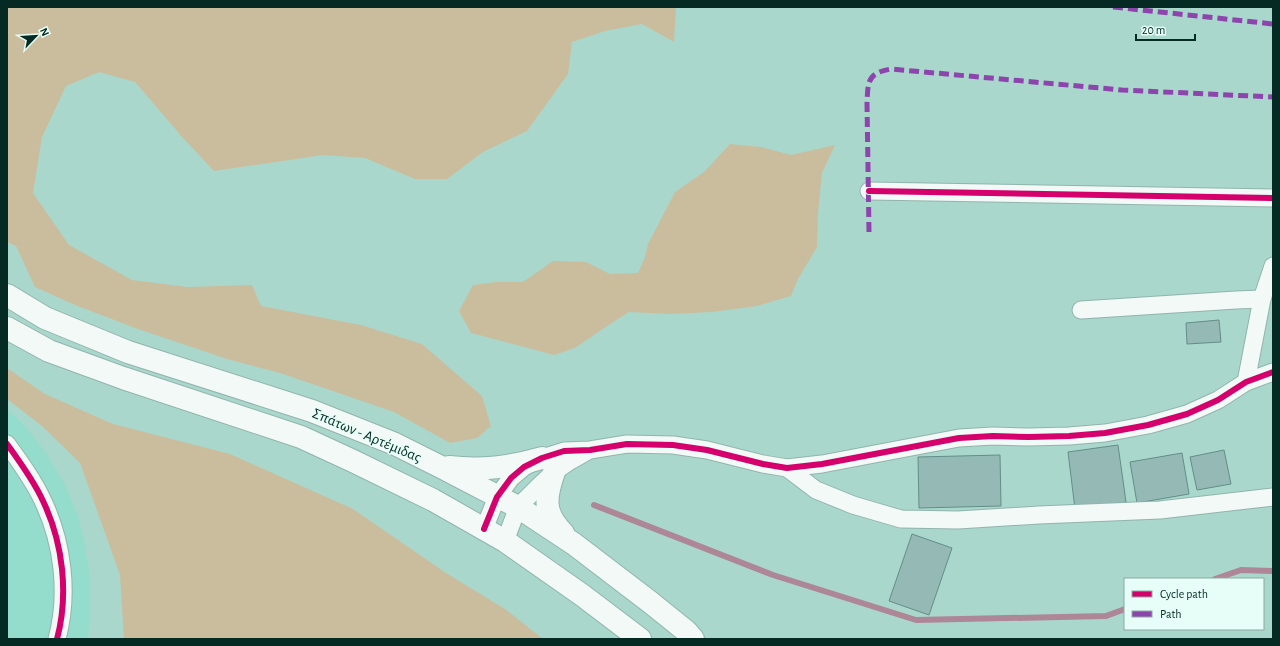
<svg xmlns="http://www.w3.org/2000/svg" width="1280" height="646" font-family="'Alegreya Sans',sans-serif">
	<style>
		.built { fill: #94dccb }
		.green { fill: #cabd9e }
		.lines { fill: none; stroke-linecap: round; stroke-linejoin: round }
		.stream { stroke: #ae8797; stroke-width: 6 }
		.building { fill: #95bab5; stroke: #638d89 }
		.street-casing { stroke: #91b4ac; stroke-width: 19 }
		.secondary-casing { stroke: #91b4ac; stroke-width: 24 }
		.street { stroke: #f2f9f7; stroke-width: 17 }
		.secondary { stroke: #f2f9f7; stroke-width: 22 }
		.quiet { stroke: #8e44ad; stroke-width: 5; stroke-dasharray: 10 5; stroke-linecap: butt }
		.cycleway-casing { stroke: #e6fef7; stroke-width: 8 }
		.cycleway { stroke: #d6006c; stroke-width: 6 }
		.labels { text-anchor: middle; stroke-width: 3; stroke-linejoin: round; paint-order: stroke }
		.street-label { font-size: 15px; fill: #052a23; stroke: #e6fef7 }
	</style>
	<rect width="100%" height="100%" fill="#aad7cc"/>
	<polygon class="built" points="7,409 25,426 46,453 64,483 77,513 84,540 90,578 90,613 88,639 7,639"/>
	<g class="green">
		<polygon points="7,7 676,7 674,42 642,24 605,31 572,42 568,74 527,131 483,152 447,179 415,179 365,158 323,155 214,171 183,138 135,82 99,72 66,86 42,137 33,193 69,245 132,280 188,287 252,285 261,306 361,325 422,344 482,396 491,426 477,438 450,443 394,412 280,373 227,359 135,328 75,305 35,287 16,246 7,242"/>
		<polygon points="730,144 761,147 791,155 835,145 822,173 818,213 817,247 798,279 791,296 757,306 712,312 670,314 629,312 607,326 575,348 554,355 471,333 459,311 473,285 496,282 523,282 553,261 586,262 610,274 638,273 645,257 648,244 675,192 704,172"/>
		<polygon points="7,368 45,394 113,424 230,454 353,509 446,573 505,609 543,639 124,639 120,575 80,463 42,426 7,399"/>
	</g>
	<g class="lines">
		<g class="stream">
			<polyline points="594,505 773,575 916,620 1106,616 1125,609"/>
			<polyline points="1215,579 1241,570 1273,571"/>
		</g>
	</g>
	<g class="building">
		<polygon points="1219,320 1221,342 1187,344 1186,323"/>
		<polygon points="1118,445 1126,502 1075,509 1068,452"/>
		<polygon points="1224,450 1231,484 1197,490 1190,457"/>
		<polygon points="1182,453 1189,494 1137,503 1130,462"/>
		<polygon points="1000,455 1001,506 919,508 918,457"/>
		<polygon points="912,534 952,548 929,615 889,601"/>
	</g>
	<g class="lines">
		<g class="street-casing">
			<g id="street">
				<polyline points="869,191 1273,198"/>
				<polyline points="1081,310 1236,300 1262,299"/>
				<polyline points="1246,382 1262,299 1273,266"/>
				<path d="M7,444C20,462 34,481 43,501C63,543 69,594 57,639"/>
				<polyline points="787,468 816,490 853,505 901,519 958,520 1039,515 1160,510 1273,497"/>
				<polyline points="484,529 497,497 511,478 524,467 542,458 564,451 590,450 627,444 673,445 707,450 763,464 787,468 822,464 959,438 993,436 1029,437 1069,436 1105,433 1148,425 1187,414 1218,400 1246,382 1273,372"/>
				<polyline points="505,541 518,507 538,487 554,472 570,461 586,452"/>
			</g>
		</g>
		<g class="secondary-casing">
			<g id="secondary">
				<polyline points="7,295 45,318 128,352 312,411 395,444 441,467 518,507 574,544 650,602 686,631 693,639"/>
				<polyline points="7,328 49,351 123,378 301,437 353,461 433,500 505,541 582,595 640,639"/>
				<path d="M449,467C482,471 510,467 542,458"/>
				<path d="M554,472C545,498 543,513 563,533"/>
			</g>
		</g>
		<use href="#street" class="street"/>
		<use href="#secondary" class="secondary"/>
		<g class="quiet">
			<polyline points="1113,7 1273,24"/>
			<path d="M869,232L867,103C868,82 867,73 891,69L1122,90L1273,97"/>
		</g>
		<g class="cycleway-casing">
			<g id="cycleway">
				<polyline points="869,191 1273,198"/>
				<path d="M7,444C20,462 34,481 43,501C63,543 69,594 57,639"/>
				<polyline points="484,529 497,497 511,478 524,467 542,458 564,451 590,450 627,444 673,445 707,450 763,464 787,468 822,464 959,438 993,436 1029,437 1069,436 1105,433 1148,425 1187,414 1218,400 1246,382 1273,372"/>
			</g>
		</g>
		<use href="#cycleway" class="cycleway"/>
	</g>
	<g class="labels">
		<g class="street-label">
			<text transform="translate(367 435) rotate(23)" y="5">Σπάτων - Αρτέμιδας</text>
		</g>
	</g>
	<rect width="1280" height="646" fill="none" stroke="#052a23" stroke-width="16"/>
	<rect x="1124" y="578" width="140" height="52" fill="#e6fef7" stroke="#8ca9a2"/>
	<rect x="1132" y="591" width="20" height="6" fill="#d6006c" stroke="#8ca9a2"/>
	<text x="1160" y="598" font-size="12" fill="#052a23">Cycle path</text>
	<rect x="1132" y="611" width="20" height="6" fill="#8e44ad" stroke="#8ca9a2"/>
	<text x="1160" y="618" font-size="12" fill="#052a23">Path</text>
	<g transform="translate(36 36) rotate(65)" stroke="#e6fef7" stroke-width="3" paint-order="stroke">
	<path d="M0-3L7 15L0 10L-7 15Z" fill="#052a23"/>
	<text y="-6" font-size="11" font-weight="bold" text-anchor="middle" fill="#052a23">N</text>
	</g>
	<path d="M1136 34v6h59v-6" fill="none" stroke="#052a23" stroke-width="2"/>
	<text x="1142" y="34" font-size="12" fill="#052a23" stroke="#e6fef7" stroke-width="3" paint-order="stroke">20 m</text>
</svg>
